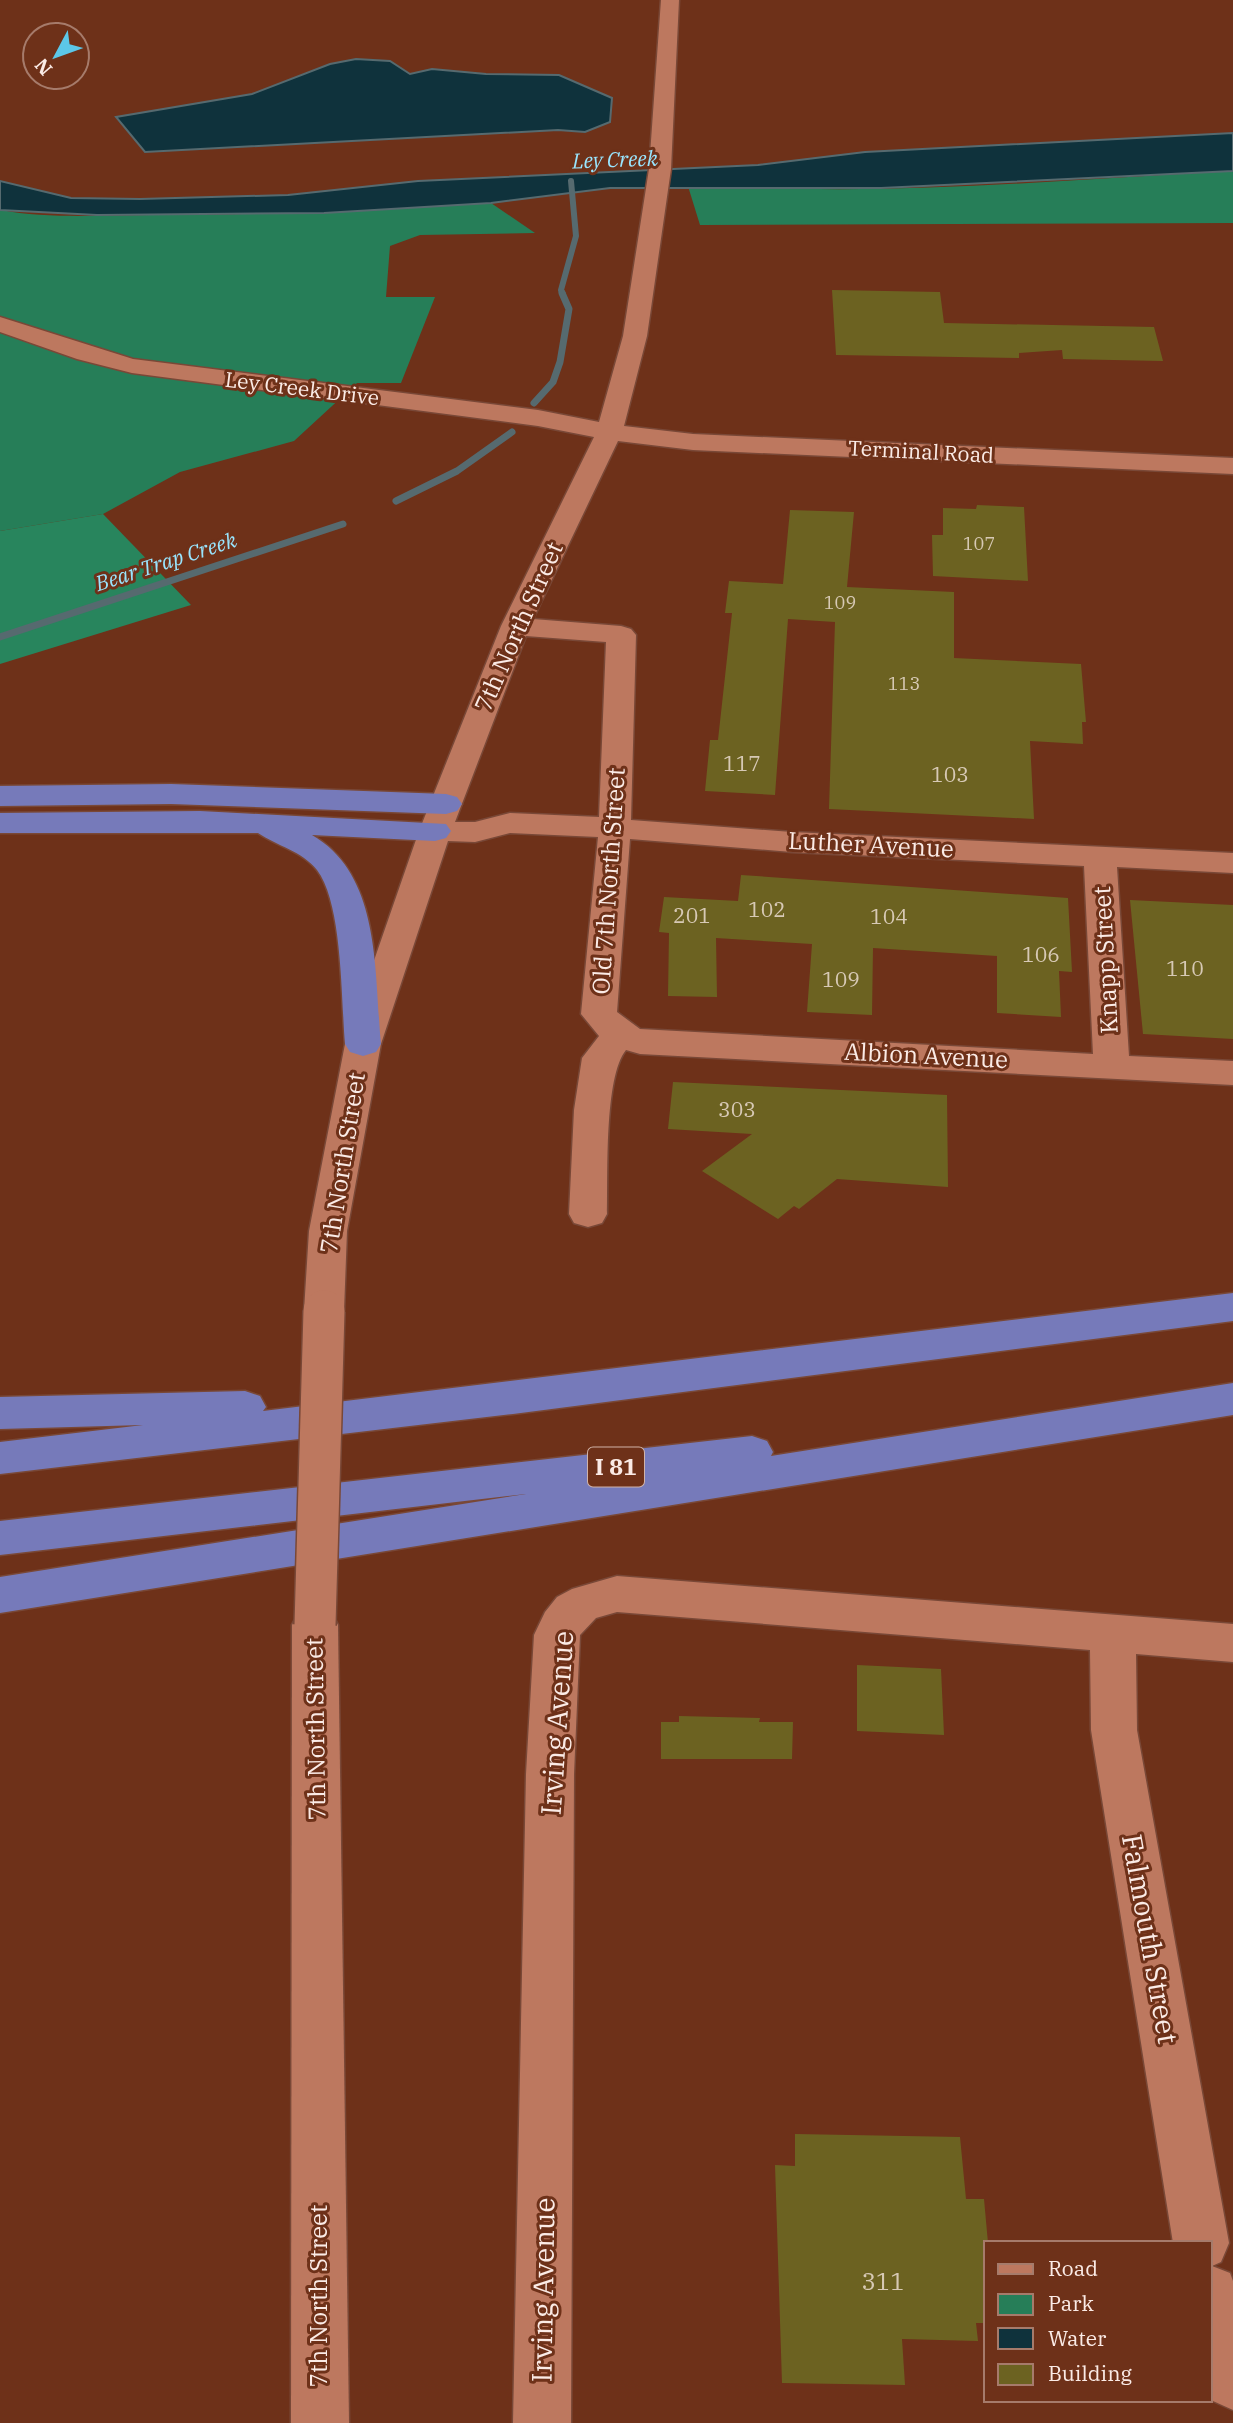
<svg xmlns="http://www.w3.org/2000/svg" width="1233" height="2423" font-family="'IBM Plex Serif',serif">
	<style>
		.green { fill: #267e58 }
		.forest { fill: #28855d }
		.water { fill: #0f323c; stroke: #566a6f; stroke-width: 2 }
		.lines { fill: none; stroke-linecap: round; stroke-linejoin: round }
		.stream-far1 { stroke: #566a6f; stroke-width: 6 }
		.stream { stroke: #566a6f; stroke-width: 7 }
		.building { fill: #6c6221 }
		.minor-casing { stroke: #794837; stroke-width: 3 }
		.highway-casing { stroke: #794837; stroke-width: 3 }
		.minor { fill: #bd785f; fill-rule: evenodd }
		.highway { fill: #767aba; fill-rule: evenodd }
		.minor-bridge-casing { stroke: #794837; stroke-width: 44; stroke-linecap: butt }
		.minor-bridge { stroke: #bd785f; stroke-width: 41 }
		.labels { text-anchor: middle; stroke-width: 6; stroke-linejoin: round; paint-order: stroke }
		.far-number-label { font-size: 18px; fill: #d7c9b5 }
		.far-water-label { font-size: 21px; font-style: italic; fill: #99e5fe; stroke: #6e3119 }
		.far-street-label { font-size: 21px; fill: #fbebe6; stroke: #6e3119 }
		.number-label { font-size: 21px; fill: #d7c9b5 }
		.shield { fill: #6e3119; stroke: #d1b3a8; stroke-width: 2 }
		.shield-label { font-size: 23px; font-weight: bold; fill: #fbebe6 }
		.street-label { font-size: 24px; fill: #fbebe6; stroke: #6e3119 }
		.near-number-label { font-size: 24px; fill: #d7c9b5 }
		.near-street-label { font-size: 28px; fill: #fbebe6; stroke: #6e3119 }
	</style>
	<rect width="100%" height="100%" fill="#6e3119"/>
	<g class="green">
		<path d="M1233,171V223L700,225L687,183C868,199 1052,180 1233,171Z"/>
		<path d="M491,203L535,233L420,235L390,246L386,297H435L401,383H357L294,441L180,472L103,514L0,531V210C48,219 101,215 150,215C264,215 377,210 491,203Z"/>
	</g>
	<polygon class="forest" points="103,514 191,605 0,664 0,531"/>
	<g class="water">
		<polygon points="356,59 390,61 410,74 432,69 486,74 559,75 612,98 610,122 585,132 558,130 145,152 116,117 252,94 330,64"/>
		<polygon points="1233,133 1233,171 881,188 610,188 491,203 324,213 97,215 0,210 0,181 71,198 140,199 288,195 418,181 758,165 865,152"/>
	</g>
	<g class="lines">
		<polyline class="stream-far1" points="563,294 561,290 576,236 571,181"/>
		<g class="stream">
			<polyline points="534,403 553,382 560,362 569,309 562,293"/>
			<polyline points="396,501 457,471 512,432"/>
			<polyline points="0,637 343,524"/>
		</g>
	</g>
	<g class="building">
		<polygon points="832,290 940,292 944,323 1154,327 1163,361 1063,359 1062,350 1019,353 1019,358 836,355"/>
		<polygon points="977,505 1024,507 1028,581 933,576 932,535 943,535 943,508 976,509"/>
		<polygon points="790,510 854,512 847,587 954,592 954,658 1081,664 1086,722 1082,722 1083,744 1030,741 1034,819 829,809 835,622 788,619 775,795 705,791 710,740 718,740 732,613 725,613 729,581 783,584"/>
		<polygon points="741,875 1068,898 1072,972 1059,971 1061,1017 997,1013 997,956 873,948 872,1015 807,1012 812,944 716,938 717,997 668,996 669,933 659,932 664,897 738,901"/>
		<polygon points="1130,900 1233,905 1233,1039 1143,1034"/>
		<polygon points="673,1082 947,1095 948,1187 837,1179 799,1209 794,1206 778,1219 702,1171 752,1134 668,1129"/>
		<polygon points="857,1665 941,1669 944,1735 857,1731"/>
		<polygon points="679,1716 760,1718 759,1722 793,1722 792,1759 661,1759 661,1722 679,1722"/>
		<polygon points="795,2134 960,2137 966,2199 984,2199 988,2243 986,2323 976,2323 978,2341 902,2339 905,2385 782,2383 775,2165 795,2166"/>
	</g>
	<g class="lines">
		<g class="minor-casing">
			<g id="minor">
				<path d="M661,0H679L671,169L647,336L624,426L693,434L1233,458V474L693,450L618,441L533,619L621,626L631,629L636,635L631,820L792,832L1233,853V873L1117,867L1129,1056L1233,1061V1085L640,1054L626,1050C604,1077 608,1175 607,1214L602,1223L588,1227L574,1223L569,1214L574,1110L582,1058L599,1036L581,1014L598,837L510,833L475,842L448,841L381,1044L347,1231L344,1311L338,1321L324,1326L310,1321L304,1311L309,1231L345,1044L419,831L501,626L594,437L538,426L132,373L77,359L0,332V317L133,359L538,410L599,422L623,336L649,169ZM526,636L606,642L599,817L510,813L475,822H455ZM630,839L792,852L1084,866L1093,1054L640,1029L617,1012Z"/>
				<polygon points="617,1576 1233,1624 1233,1662 1136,1654 1137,1730 1229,2243 1221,2262 1212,2266 1230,2273 1233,2281 1233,2410 1213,2401 1210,2395 1210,2243 1173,2243 1091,1730 1090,1650 617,1612 596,1618 580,1635 574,1774 571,2423 513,2423 526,1774 534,1635 545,1612 557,1597 572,1589"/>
				<polygon points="315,1607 331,1612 338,1625 349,2423 291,2423 292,1625 299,1612"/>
			</g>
		</g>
		<g class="highway-casing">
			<g id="highway">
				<polygon points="171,784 446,794 457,797 462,804 457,811 446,814 171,804 0,806 0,786"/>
				<path d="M200,811L446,824L451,831L446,838L435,841L312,835C382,875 374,974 381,1044L376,1052L363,1056L350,1052L345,1044C341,1001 343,904 317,870C302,851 277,846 258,833H0V813Z"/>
				<polygon points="1233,1293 1233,1321 513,1414 0,1474 0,1442 143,1425 0,1429 0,1397 245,1391 260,1396 266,1407 263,1411"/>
				<polygon points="1233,1383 1233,1415 0,1613 0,1577 526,1494 0,1555 0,1521 752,1436 767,1441 773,1452 771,1456"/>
			</g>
		</g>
		<use href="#minor" class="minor"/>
		<use href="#highway" class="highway"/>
		<g class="minor-bridge-casing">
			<polyline id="minor-bridge" points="315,1625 324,1311"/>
		</g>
		<use href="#minor-bridge" class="minor-bridge"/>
	</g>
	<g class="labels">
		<g class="far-number-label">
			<text x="979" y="550">107</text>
			<text x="840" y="609">109</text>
			<text x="904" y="690">113</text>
		</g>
		<g class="far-water-label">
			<text transform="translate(615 160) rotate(-2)" y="7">Ley Creek</text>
			<text transform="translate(166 562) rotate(-18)" y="7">Bear Trap Creek</text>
		</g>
		<g class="far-street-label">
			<text transform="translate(302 389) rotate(7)" y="7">Ley Creek Drive</text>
			<text transform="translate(921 452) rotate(3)" y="7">Terminal Road</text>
		</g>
		<g class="number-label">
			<text x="742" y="771">117</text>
			<text x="950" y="782">103</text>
			<text x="767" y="917">102</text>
			<text x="692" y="923">201</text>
			<text x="889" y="924">104</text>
			<text x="1041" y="962">106</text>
			<text x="1185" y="976">110</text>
			<text x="841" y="987">109</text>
			<text x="737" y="1117">303</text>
		</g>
		<rect class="shield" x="588" y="1447.5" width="56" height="39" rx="5"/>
		<g class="shield-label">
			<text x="616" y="1475">I 81</text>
		</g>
		<g class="street-label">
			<text transform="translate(519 627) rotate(-66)" y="8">7th North Street</text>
			<text transform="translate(871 845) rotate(3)" y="8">Luther Avenue</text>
			<text transform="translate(609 881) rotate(-86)" y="8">Old 7th North Street</text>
			<text transform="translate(1106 960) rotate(-93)" y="8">Knapp Street</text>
			<text transform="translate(926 1056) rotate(3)" y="8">Albion Avenue</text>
			<text transform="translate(343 1163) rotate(-81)" y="8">7th North Street</text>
			<text transform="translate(316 1729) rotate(-91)" y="8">7th North Street</text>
			<text transform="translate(319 2296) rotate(-90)" y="8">7th North Street</text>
		</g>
		<g class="near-number-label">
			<text x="883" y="2290">311</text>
		</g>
		<g class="near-street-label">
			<text transform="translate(557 1723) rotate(-86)" y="10">Irving Avenue</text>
			<text transform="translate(1150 1939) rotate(80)" y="10">Falmouth Street</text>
			<text transform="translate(543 2290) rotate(-89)" y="10">Irving Avenue</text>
		</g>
	</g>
	<rect x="984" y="2241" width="228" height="161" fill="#6e3119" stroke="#a67b6b" stroke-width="2"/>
	<rect x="998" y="2264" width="35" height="10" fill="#bd785f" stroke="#a67b6b" stroke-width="2"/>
	<text x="1048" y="2276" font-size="21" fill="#fbebe6">Road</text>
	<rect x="998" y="2294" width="35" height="21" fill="#267e58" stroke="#a67b6b" stroke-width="2"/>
	<text x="1048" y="2311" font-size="21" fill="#fbebe6">Park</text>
	<rect x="998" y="2328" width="35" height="21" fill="#0f323c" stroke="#a67b6b" stroke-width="2"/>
	<text x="1048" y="2346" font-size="21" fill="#fbebe6">Water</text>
	<rect x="998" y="2364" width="35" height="21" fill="#6c6221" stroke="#a67b6b" stroke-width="2"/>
	<text x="1048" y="2381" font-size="21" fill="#fbebe6">Building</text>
	<g transform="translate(56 56) rotate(229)"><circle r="33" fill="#6e3119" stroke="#a67b6b" stroke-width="2"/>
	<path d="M0-5L12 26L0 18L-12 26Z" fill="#5cc7e8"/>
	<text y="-10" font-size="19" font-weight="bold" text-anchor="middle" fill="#fbebe6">N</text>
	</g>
</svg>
